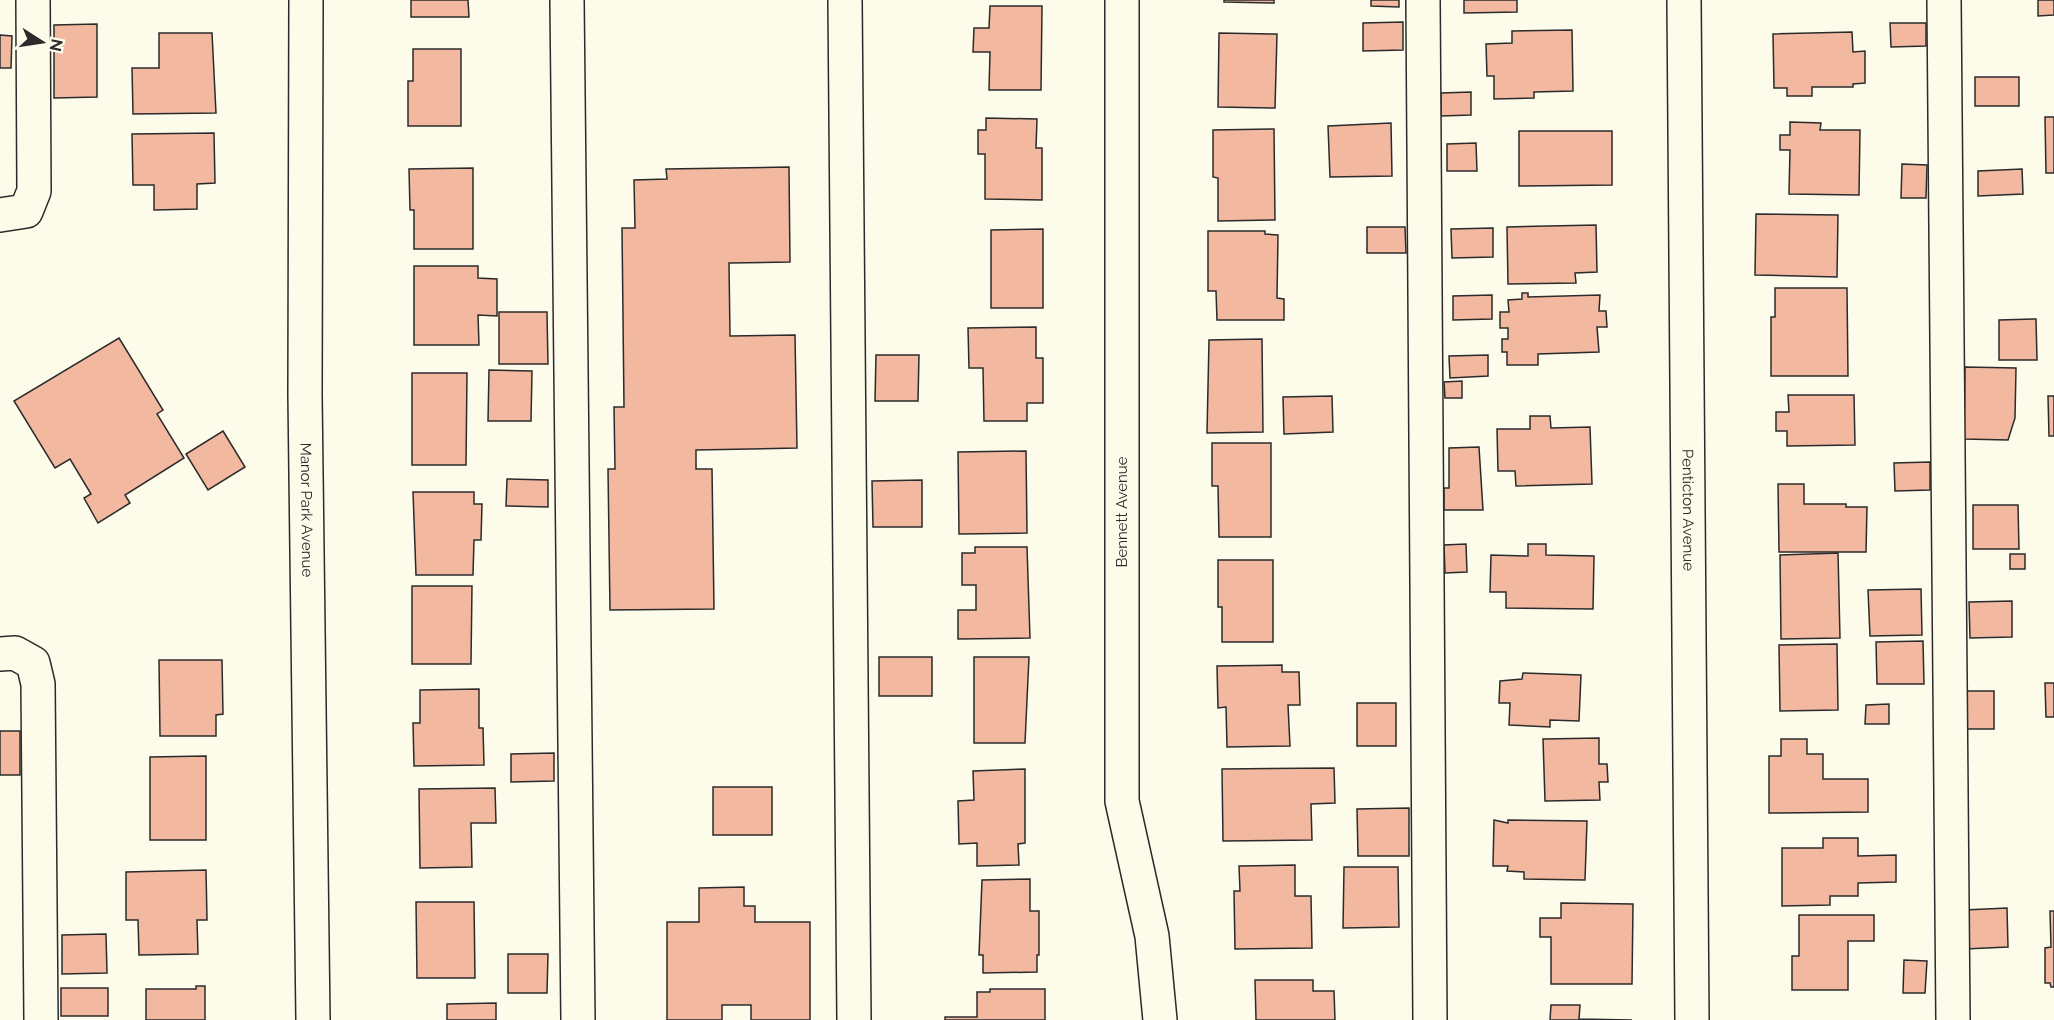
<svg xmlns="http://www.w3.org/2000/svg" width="2054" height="1020" font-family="Raleway,sans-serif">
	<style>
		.building { fill: #f2b8a0; stroke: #2b2b2b; stroke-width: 1.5 }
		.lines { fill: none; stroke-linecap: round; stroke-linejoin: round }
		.minor-casing { stroke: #2b2b2b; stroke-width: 36 }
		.minor { stroke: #fdfbea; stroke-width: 33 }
		.labels { text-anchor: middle; stroke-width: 4.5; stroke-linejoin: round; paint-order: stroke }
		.street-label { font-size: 15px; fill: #2b2b2b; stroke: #fdfbea }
	</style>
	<rect width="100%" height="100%" fill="#fdfbea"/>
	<g class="building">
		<polygon points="411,0 468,0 469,17 411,17"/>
		<polygon points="1224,0 1274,0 1274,3 1224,2"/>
		<polygon points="1371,0 1399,0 1399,7 1371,6"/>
		<polygon points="1464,0 1517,0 1517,12 1464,13"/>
		<polygon points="2038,0 2054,0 2054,15 2038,16"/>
		<polygon points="990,6 1042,6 1041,90 989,90 990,52 973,52 974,28 989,28"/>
		<polygon points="1403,22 1403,50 1363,51 1363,23"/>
		<polygon points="1890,23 1926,23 1926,46 1891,47"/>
		<polygon points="97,24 97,97 54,98 54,25"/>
		<polygon points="1572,30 1573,91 1534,92 1534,98 1494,99 1494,76 1487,76 1486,44 1512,43 1512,31"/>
		<polygon points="1852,32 1853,52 1865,51 1865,83 1853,84 1853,87 1812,87 1812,96 1787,96 1787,88 1774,88 1773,34"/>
		<polygon points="159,33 212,33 216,113 133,114 132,68 159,68"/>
		<polygon points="1219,33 1277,34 1275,108 1218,107"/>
		<polygon points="0,35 12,36 11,68 0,68"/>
		<polygon points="413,49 461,49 461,126 408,126 408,81 413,81"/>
		<rect x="1975" y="77" width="44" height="29"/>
		<polygon points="1471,92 1471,115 1441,116 1441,93"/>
		<polygon points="2045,117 2054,117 2054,173 2046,173"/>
		<polygon points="986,118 1037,119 1036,148 1042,148 1042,200 985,199 985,154 978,154 978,130 986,130"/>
		<polygon points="1790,122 1821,123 1820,130 1860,130 1859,195 1789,194 1790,150 1780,150 1780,135 1790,135"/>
		<polygon points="1391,123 1392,176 1330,177 1328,126"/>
		<polygon points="1274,129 1275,220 1218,221 1218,178 1213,177 1213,130"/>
		<polygon points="1519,131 1612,131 1612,185 1519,186"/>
		<polygon points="214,133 215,183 197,184 197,209 154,210 154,185 133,185 132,134"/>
		<polygon points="1476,143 1477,171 1447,171 1447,144"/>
		<polygon points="1902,164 1927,165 1926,198 1901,198"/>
		<polygon points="789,167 790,262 729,263 730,336 795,335 797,448 696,450 696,469 712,469 714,609 610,610 608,469 615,469 614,407 624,407 622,228 635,228 634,180 667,179 666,169"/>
		<polygon points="473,168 473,249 414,249 414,210 410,210 409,169"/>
		<polygon points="2022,169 2023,194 1978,196 1978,171"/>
		<polygon points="1756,214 1838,215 1837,277 1755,275"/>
		<polygon points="1596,225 1597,272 1575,273 1576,283 1508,284 1507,227"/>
		<polygon points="1367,227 1405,227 1406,253 1367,253"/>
		<polygon points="1493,228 1493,257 1452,258 1451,229"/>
		<polygon points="1043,229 1043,308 991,308 991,230"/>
		<polygon points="1208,231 1265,231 1265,234 1278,235 1277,298 1284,299 1284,320 1217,320 1216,291 1208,291"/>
		<polygon points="414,266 478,266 478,278 497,279 497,316 478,315 479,345 414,345"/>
		<polygon points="1775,288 1847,288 1848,376 1771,376 1771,317 1775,317"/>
		<polygon points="1522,293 1528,293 1528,297 1600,295 1599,311 1606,311 1607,327 1597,327 1599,352 1538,354 1538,365 1507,365 1507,352 1502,352 1502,339 1508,339 1508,328 1500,328 1500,312 1509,312 1508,300 1522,299"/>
		<polygon points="1492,295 1492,319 1453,320 1453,296"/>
		<polygon points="499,312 547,312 548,364 499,364"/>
		<polygon points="2036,319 2037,360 1999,360 1999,320"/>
		<polygon points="1036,327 1036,358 1043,358 1043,403 1027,403 1027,421 984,421 983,368 969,368 968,328"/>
		<polygon points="119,338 163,410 157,414 184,458 125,495 130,503 98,523 84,498 91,494 70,459 55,468 14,401"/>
		<polygon points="1262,339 1263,432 1207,433 1209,340"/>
		<polygon points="876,355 919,355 918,401 875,401"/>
		<polygon points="1488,355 1488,376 1450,378 1449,356"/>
		<polygon points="1965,367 2016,368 2015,418 2008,440 1964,439"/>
		<polygon points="489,370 532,371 531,421 488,421"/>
		<polygon points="412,373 467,373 466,465 412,465"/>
		<polygon points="1462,381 1462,398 1445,398 1444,382"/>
		<polygon points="1788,395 1854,395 1855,445 1787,446 1787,431 1776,431 1776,412 1789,412"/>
		<polygon points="1332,396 1333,432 1284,434 1283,397"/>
		<polygon points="2048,396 2054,396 2054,436 2049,436"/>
		<polygon points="1530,416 1550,416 1551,428 1590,427 1592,484 1516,486 1515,471 1498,471 1497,429 1530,429"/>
		<polygon points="223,431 245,467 208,490 186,454"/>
		<polygon points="1212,443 1271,443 1271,537 1219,537 1218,486 1212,486"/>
		<polygon points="1479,447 1483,510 1444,510 1444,488 1449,488 1449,448"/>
		<polygon points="1026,451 1027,533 959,534 958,452"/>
		<polygon points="1930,462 1930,490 1895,491 1894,463"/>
		<polygon points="507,479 548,480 548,507 506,506"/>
		<polygon points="922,480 922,527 873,527 872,481"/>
		<polygon points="1778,484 1804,484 1804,504 1846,504 1846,507 1867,507 1866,552 1779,552"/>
		<polygon points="413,492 474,492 474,504 482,504 481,540 474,540 473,575 416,575"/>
		<polygon points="1973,505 2018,505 2019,549 1973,549"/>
		<polygon points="1466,544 1467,572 1445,573 1444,545"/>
		<polygon points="1528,544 1546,544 1546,555 1594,556 1593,609 1506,608 1506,592 1490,592 1491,555 1528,556"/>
		<polygon points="975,547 1027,547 1030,638 958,639 958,610 976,610 976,585 962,585 962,553 975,553"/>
		<polygon points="1838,553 1840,638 1781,639 1780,555"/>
		<rect x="2010" y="554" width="15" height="15"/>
		<polygon points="1218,560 1273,560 1273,642 1222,642 1222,607 1218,607"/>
		<polygon points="412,586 472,586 471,664 412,664"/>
		<polygon points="1921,589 1922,635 1870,636 1868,590"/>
		<polygon points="2012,601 2012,637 1970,638 1969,602"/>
		<polygon points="1923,641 1924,684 1877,684 1876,642"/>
		<polygon points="1837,644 1838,710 1780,711 1779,645"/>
		<rect x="879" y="657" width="53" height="39"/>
		<polygon points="974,657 1029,657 1025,743 974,743"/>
		<polygon points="159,660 222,660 223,714 216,715 216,736 160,736"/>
		<polygon points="1282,665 1282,672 1299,672 1300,705 1288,705 1290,746 1227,747 1226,707 1218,708 1217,666"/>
		<polygon points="1523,673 1581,675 1579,721 1550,720 1550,727 1509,725 1510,703 1499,703 1500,681 1522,679"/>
		<polygon points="2045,683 2054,683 2054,717 2046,717"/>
		<polygon points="479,689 479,728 483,728 484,765 414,766 413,723 420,723 420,690"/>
		<rect x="1966" y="691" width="28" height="38"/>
		<rect x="1357" y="703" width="39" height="43"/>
		<polygon points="1889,704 1889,724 1865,724 1866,705"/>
		<rect x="0" y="731" width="20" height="44"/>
		<polygon points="1599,738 1599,764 1607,764 1608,782 1599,782 1600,800 1545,801 1543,739"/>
		<polygon points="1781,739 1807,739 1807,754 1823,754 1823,779 1868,779 1868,812 1769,813 1769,756 1781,756"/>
		<polygon points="554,753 554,781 511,782 511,754"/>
		<polygon points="206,756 206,840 150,840 150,757"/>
		<polygon points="1334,768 1335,803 1311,804 1312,840 1223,841 1222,769"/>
		<polygon points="1025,769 1025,843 1018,844 1019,865 977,866 977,843 959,844 958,801 974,800 973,771"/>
		<rect x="713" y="787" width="59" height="48"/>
		<polygon points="495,788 496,823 471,823 472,867 420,868 419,789"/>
		<polygon points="1409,808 1409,856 1358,856 1357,809"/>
		<polygon points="1494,820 1508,823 1508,820 1587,821 1585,880 1524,879 1524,872 1507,871 1508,866 1493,866"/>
		<polygon points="1823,838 1858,838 1858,856 1896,855 1896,882 1858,883 1858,896 1830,896 1830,905 1782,906 1782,848 1823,848"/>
		<polygon points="1295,865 1295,896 1311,896 1312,948 1235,949 1234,891 1240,891 1239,866"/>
		<polygon points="1344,867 1398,867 1399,927 1343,928"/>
		<polygon points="206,870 207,920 197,920 198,954 139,955 138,920 126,920 126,872"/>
		<polygon points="1030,879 1030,911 1039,911 1039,955 1037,955 1037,972 983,973 983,955 979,955 982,880"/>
		<polygon points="744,887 744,906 755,906 755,922 810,922 810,1020 751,1020 751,1005 722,1005 722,1020 667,1020 667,922 699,922 699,888"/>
		<polygon points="416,902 474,902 475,978 417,978"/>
		<polygon points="1561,903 1633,904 1632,984 1551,984 1551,937 1540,937 1540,918 1561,918"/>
		<polygon points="2007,908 2008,947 1965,949 1964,910"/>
		<polygon points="2050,911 2054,911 2054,987 2051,987 2050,983 2045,983 2045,948 2051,947"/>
		<polygon points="1799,915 1874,915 1874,941 1848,941 1848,990 1792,990 1792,956 1799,956"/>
		<polygon points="106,934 107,973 62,974 62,935"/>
		<polygon points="508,954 548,954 547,993 508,993"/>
		<polygon points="1904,960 1927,961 1925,993 1903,993"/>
		<polygon points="1255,980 1313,980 1313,991 1334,991 1335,1020 1256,1020"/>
		<polygon points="196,986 205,986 205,1020 146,1020 146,989 196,989"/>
		<rect x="61" y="988" width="47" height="28"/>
		<polygon points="990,989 1045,989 1045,1020 945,1020 945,1017 977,1017 977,992 990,992"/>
		<polygon points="496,1003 496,1020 447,1020 447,1004"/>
		<polygon points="1551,1005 1580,1005 1579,1019 1632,1020 1550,1020"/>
	</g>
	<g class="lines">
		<g class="minor-casing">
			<g id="minor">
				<path id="s1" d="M306,0L305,395L313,1020"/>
				<polyline points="567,0 578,1020"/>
				<polyline points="845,0 854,1020"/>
				<polyline points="1122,0 1122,801 1152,936 1160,1020"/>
				<polyline points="1423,0 1430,1020"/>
				<path id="s2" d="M1684,0L1692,1020"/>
				<polyline points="1944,0 1953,1020"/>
				<polyline points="0,215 26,211 34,191 33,0"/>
				<polyline points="0,654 15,653 33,663 38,684 41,1020"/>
			</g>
		</g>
		<use href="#minor" class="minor"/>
	</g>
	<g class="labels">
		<g class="street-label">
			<text dy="5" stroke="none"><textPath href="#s1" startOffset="510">Manor Park Avenue</textPath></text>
			<text dy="5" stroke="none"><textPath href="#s2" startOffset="510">Penticton Avenue</textPath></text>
			<text transform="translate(1122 512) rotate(-90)" y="5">Bennett Avenue</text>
		</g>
	</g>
	<g transform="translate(42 42) rotate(102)" stroke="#fdfbea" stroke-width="4.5" paint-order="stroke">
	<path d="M0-4.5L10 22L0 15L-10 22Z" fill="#2b2b2b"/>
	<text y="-9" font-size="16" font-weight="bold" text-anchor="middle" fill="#2b2b2b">N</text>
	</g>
</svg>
